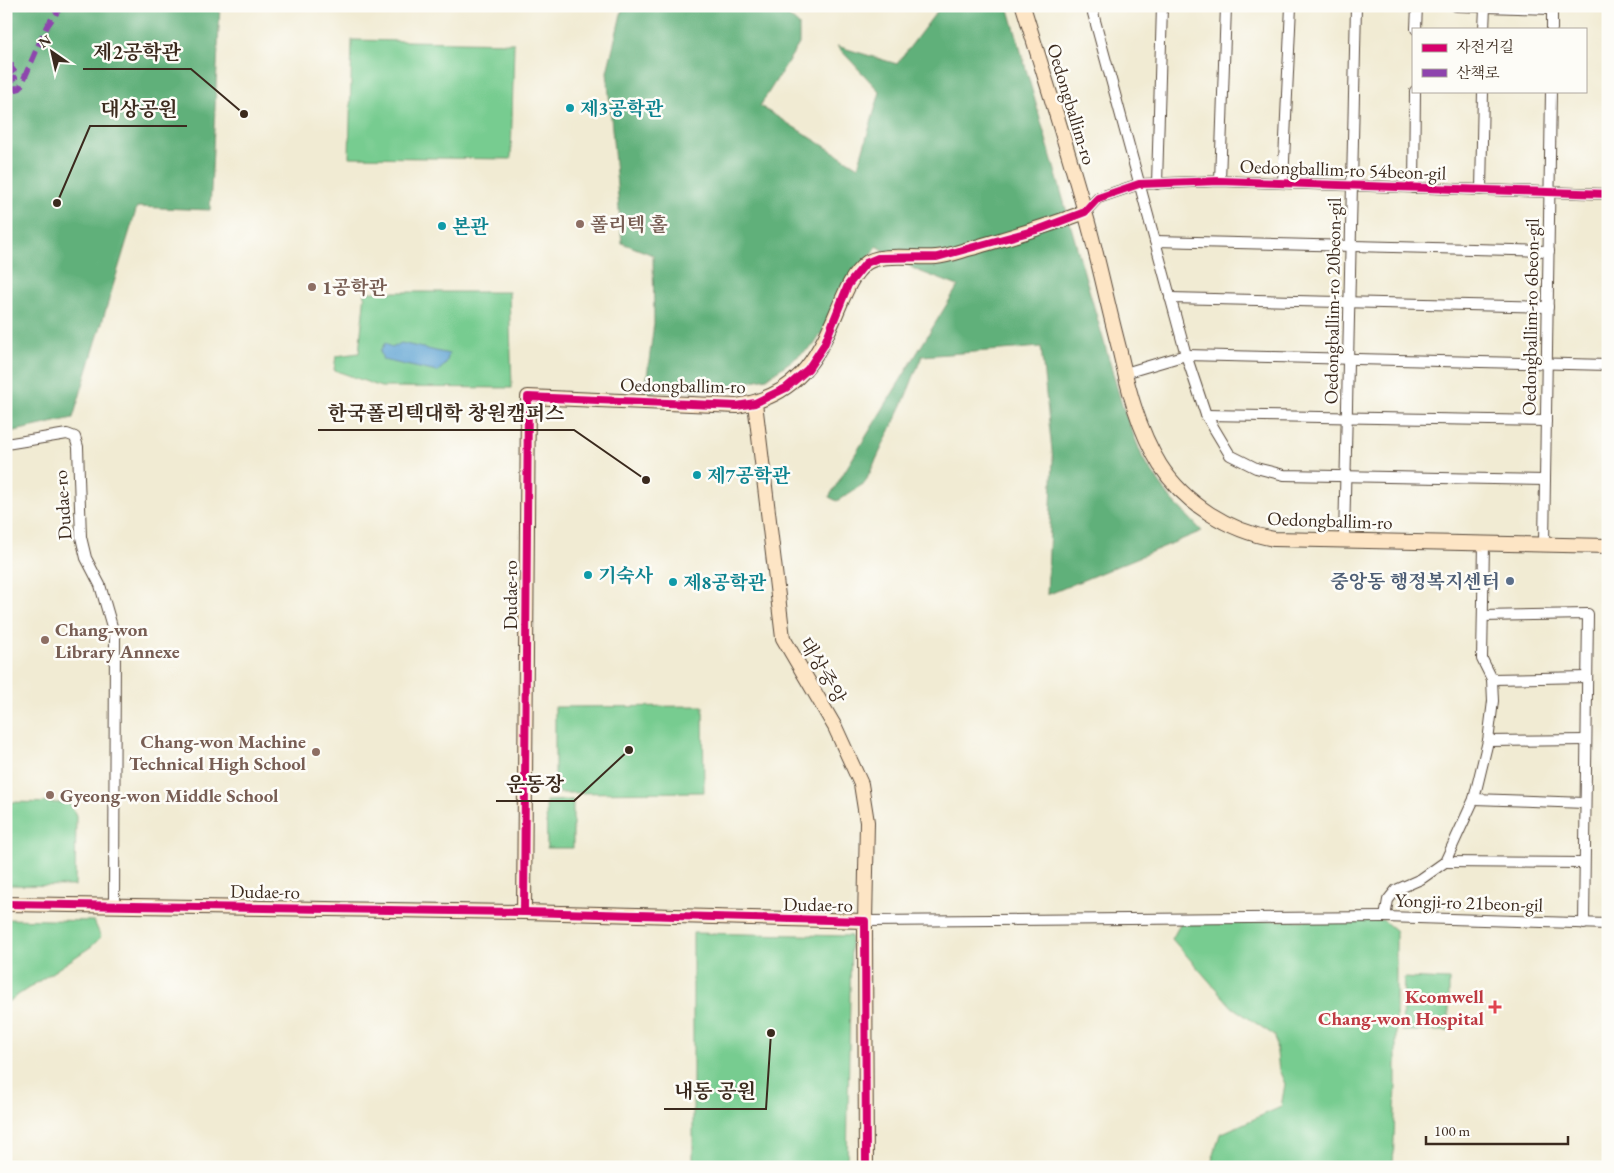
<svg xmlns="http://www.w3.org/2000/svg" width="1614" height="1173" font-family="'EB Garamond','Noto Serif KR',serif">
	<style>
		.green { fill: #77cc90; stroke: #597b57 }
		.forest { fill: #61b07a; stroke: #4e6d4c }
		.water { fill: #60a4d4; stroke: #4e6779 }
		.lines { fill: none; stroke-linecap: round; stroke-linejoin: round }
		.street-casing { stroke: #564739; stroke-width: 12 }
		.secondary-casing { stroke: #564739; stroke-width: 16 }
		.street { stroke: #fff; stroke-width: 10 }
		.secondary { stroke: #fde5c5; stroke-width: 14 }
		.quiet { stroke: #8e44ad; stroke-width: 6; stroke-dasharray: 12 6; stroke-linecap: butt }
		.cycleway-casing { stroke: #fdfcf7; stroke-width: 11 }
		.cycleway { stroke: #d6006c; stroke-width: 8 }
		.culture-dot { fill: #0f9aa8; stroke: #fdfcf7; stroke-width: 2 }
		.education-dot { fill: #8d6e63; stroke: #fdfcf7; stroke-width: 2 }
		.service-dot { fill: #5c6f8a; stroke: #fdfcf7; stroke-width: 2 }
		.health-dot { fill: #e0444e; stroke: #fdfcf7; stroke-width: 2 }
		.labels { text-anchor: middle; stroke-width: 5; stroke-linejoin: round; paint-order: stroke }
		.street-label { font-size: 19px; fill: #3b2a1e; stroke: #fdfcf7 }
		.culture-label { font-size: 19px; font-weight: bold; fill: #0d838f; stroke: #fdfcf7; text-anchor: start }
		.education-label { font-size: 19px; font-weight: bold; fill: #785e54; stroke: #fdfcf7; text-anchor: start }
		.service-label { font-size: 19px; font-weight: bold; fill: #4e5e75; stroke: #fdfcf7; text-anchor: end }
		.health-label { font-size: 19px; font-weight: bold; fill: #be3a42; stroke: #fdfcf7; text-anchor: end }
		.leader { fill: none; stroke: #3b2a1e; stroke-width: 2 }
		.callout-dot { fill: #3b2a1e; stroke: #fdfcf7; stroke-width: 2 }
		.callout-label { font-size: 20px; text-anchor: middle; font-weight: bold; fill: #3b2a1e; stroke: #fdfcf7; stroke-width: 5; stroke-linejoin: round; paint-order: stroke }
	</style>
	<rect width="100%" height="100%" fill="#fdfcf7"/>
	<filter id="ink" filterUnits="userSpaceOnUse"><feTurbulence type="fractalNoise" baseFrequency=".02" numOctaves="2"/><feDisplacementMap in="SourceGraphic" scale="10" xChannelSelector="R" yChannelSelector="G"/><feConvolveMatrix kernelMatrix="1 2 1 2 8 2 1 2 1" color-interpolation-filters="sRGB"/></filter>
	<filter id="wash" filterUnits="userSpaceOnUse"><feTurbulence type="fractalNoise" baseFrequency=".0096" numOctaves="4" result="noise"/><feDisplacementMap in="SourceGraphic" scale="20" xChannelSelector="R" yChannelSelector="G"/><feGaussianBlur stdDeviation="1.12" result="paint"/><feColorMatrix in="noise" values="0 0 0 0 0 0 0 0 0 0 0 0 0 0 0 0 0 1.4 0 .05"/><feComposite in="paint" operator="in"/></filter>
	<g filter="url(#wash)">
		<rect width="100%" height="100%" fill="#f1ebd3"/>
		<g class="green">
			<polygon points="352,40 514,43 511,159 349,157"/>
			<polygon points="365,292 509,292 512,388 381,387 334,370 336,356 359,353"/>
			<polygon points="703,706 704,792 555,793 555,707"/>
			<polygon points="573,800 573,848 547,848 546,801"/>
			<polygon points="6,802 69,803 76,815 75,886 6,885"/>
			<polygon points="6,919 94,921 101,937 92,946 6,1003"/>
			<polygon points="1383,920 1396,931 1396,1084 1393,1167 1210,1167 1220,1134 1281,1107 1285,1084 1279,1070 1275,1036 1232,1007 1172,939 1182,921"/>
			<polygon points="693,933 851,936 847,1167 693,1167"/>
			<polygon points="1404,978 1449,980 1449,1031 1402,1031"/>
		</g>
		<g class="forest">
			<polygon points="6,6 220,6 210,210 137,207 73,418 6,433"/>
			<polygon points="623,6 777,6 799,25 799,44 760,106 858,167 880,92 837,46 897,64 941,6 1008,6 1122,405 1143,459 1171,499 1202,531 1047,595 1053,460 1041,347 922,356 903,403 865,483 837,501 829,497 958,286 916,270 877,246 814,345 767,378 713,389 645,392 654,323 653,255 622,243 607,72"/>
		</g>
		<polygon class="water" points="385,343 392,348 401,343 449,354 446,364 437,372 383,360 380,351"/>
	</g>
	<g filter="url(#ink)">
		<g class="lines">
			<g class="street-casing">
				<g id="street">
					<polyline points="1091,6 1186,355 1206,415 1230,455 1256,468 1284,475 1545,480"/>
					<polyline points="1456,6 1552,9"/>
					<polyline points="1416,29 1417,6"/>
					<polyline points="1484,29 1485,7"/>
					<polyline points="1552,29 1552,6"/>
					<polyline points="1220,181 1226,6"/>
					<polyline points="1283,183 1291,6"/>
					<polyline points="1157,184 1162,6"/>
					<polyline points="1414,188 1415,91"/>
					<polyline points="1481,190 1483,91"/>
					<polyline points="1085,212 1098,198 1139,184 1220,181 1608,194"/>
					<polyline points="1155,241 1549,251"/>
					<polyline points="1170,298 1548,307"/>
					<polyline points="1125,373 1186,355 1608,365"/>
					<polyline points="1206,415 1546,421"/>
					<polyline points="6,444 67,434 75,437 78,447 81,537 86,558 100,585 115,637 114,904"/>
					<polyline points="1344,540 1356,6"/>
					<polyline points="1484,543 1482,659 1492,679 1493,701 1488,741 1474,799 1445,862 1421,879 1396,890 1388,900 1385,917 1608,924"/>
					<polyline points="1544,544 1551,91"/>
					<polyline points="1483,616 1588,614 1584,924"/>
					<polyline points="1492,679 1587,677"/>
					<polyline points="1488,741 1586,740"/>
					<polyline points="1474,799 1585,803"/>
					<polyline points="1445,862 1584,863"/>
					<polyline points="865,921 1385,917"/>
				</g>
			</g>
			<g class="secondary-casing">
				<g id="secondary">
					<path d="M1023,6C1044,75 1066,143 1085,212C1098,257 1107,303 1119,348C1128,388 1138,429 1160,465C1185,504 1229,531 1274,539L1608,546"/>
					<polyline points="755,403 783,638 835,727 861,784 867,822 865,921"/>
					<polyline points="6,904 524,912 865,921 866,1167"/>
					<path d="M524,912L528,397L737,406C796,396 817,361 838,309C845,293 851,276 865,264C879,252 917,259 936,257C949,256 963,250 976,247C1013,236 1049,226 1085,212"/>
				</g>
			</g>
			<use href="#street" class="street"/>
			<use href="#secondary" class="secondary"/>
			<g class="quiet">
				<polyline points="6,76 16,68 16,65 10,65"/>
				<polyline points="6,84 15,78 16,89 20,88 47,26 61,6"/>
			</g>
			<g class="cycleway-casing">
				<g id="cycleway">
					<polyline points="6,904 524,912 865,921 866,1167"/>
					<polyline points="524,912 528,397 737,406 755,403 786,388 808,369 824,345 848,285 866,263 878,258 937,257 1040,229 1085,212 1098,198 1139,184 1220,181 1608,194"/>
				</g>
			</g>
			<use href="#cycleway" class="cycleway"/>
		</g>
	</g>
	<g class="culture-dot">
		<circle cx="570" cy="108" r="5"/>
		<circle cx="442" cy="226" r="5"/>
		<circle cx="697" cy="475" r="5"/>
		<circle cx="588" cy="575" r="5"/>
		<circle cx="673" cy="582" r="5"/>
	</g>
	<g class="education-dot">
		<circle cx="580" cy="224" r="5"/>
		<circle cx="312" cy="287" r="5"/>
		<circle cx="45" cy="640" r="5"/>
		<circle cx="316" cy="752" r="5"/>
		<circle cx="50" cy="795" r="5"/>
	</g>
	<circle class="service-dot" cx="1510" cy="581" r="5"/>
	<path class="health-dot" d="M1492.5 999.5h5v5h5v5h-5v5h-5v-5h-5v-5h5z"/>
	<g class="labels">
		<g class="street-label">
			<text transform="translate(1072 104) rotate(73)" y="7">Oedongballim-ro</text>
			<text transform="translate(1343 169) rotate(2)" y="7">Oedongballim-ro 54beon-gil</text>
			<text transform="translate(1332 301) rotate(-89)" y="7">Oedongballim-ro 20beon-gil</text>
			<text transform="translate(1530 317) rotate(-89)" y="7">Oedongballim-ro 6beon-gil</text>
			<text transform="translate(683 385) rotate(1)" y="7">Oedongballim-ro</text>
			<text transform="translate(62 505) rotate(-94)" y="7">Dudae-ro</text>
			<text transform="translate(1330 520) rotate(2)" y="7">Oedongballim-ro</text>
			<text transform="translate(510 595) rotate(-90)" y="7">Dudae-ro</text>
			<text transform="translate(823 670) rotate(60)" y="7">대상중앙</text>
			<text transform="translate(265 891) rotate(1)" y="7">Dudae-ro</text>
			<text transform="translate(1469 902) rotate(2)" y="7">Yongji-ro 21beon-gil</text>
			<text transform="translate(818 904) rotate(1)" y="7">Dudae-ro</text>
		</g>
		<g class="culture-label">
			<text x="580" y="115">제3공학관</text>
			<text x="452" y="233">본관</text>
			<text x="707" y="482">제7공학관</text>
			<text x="598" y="582">기숙사</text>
			<text x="683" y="589">제8공학관</text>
		</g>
		<g class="education-label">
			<text x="590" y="231">폴리텍 홀</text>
			<text x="322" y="294">1공학관</text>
			<text x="55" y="636">Chang-won<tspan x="55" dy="22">Library Annexe</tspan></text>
			<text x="306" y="748" text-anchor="end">Chang-won Machine<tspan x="306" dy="22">Technical High School</tspan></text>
			<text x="60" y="802">Gyeong-won Middle School</text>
		</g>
		<g class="service-label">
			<text x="1500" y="588">중앙동 행정복지센터</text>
		</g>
		<g class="health-label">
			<text x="1484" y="1003">Kcomwell<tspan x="1484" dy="22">Chang-won Hospital</tspan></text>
		</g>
	</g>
	<path class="leader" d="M244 114L191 69H83M57 203L90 126H187M646 480L574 430H318M629 750L574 801H496M771 1033L766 1109H664"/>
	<g class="callout-dot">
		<circle cx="244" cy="114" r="5"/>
		<circle cx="57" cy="203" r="5"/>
		<circle cx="646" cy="480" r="5"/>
		<circle cx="629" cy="750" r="5"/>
		<circle cx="771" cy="1033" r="5"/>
	</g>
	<g class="callout-label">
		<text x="137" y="59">제2공학관</text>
		<text x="139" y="116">대상공원</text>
		<text x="446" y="420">한국폴리텍대학 창원캠퍼스</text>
		<text x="535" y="791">운동장</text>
		<text x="715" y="1098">내동 공원</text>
	</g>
	<rect width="1614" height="1173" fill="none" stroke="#fdfcf7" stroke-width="25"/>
	<rect x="1412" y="28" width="175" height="65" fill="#fdfcf7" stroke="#afa8a0"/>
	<rect x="1422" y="44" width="25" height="8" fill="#d6006c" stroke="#afa8a0"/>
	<text x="1456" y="52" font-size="15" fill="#3b2a1e">자전거길</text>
	<rect x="1422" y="69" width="25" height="8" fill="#8e44ad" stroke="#afa8a0"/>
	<text x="1456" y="78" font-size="15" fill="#3b2a1e">산책로</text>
	<g transform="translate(52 52) rotate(326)" stroke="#fdfcf7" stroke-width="4" paint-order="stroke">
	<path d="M0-4L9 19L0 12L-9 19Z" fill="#3b2a1e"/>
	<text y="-8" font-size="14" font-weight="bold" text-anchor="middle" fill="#3b2a1e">N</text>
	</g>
	<path d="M1426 1136v8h142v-8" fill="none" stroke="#3b2a1e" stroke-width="2.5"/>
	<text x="1434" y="1136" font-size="15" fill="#3b2a1e" stroke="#fdfcf7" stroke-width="4" paint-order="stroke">100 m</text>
</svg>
